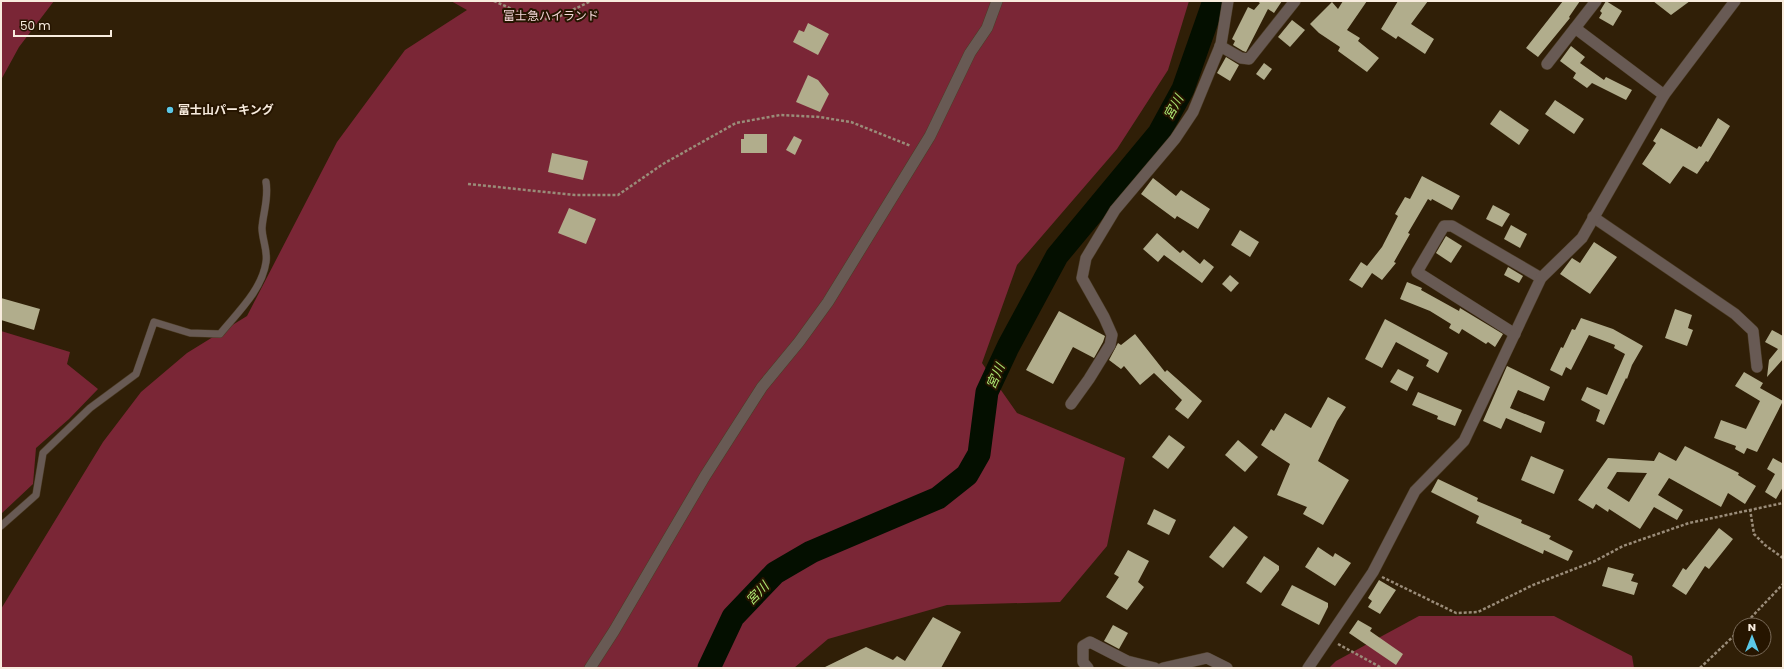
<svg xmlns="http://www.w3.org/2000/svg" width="1784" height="669" font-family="Poppins,'Noto Sans JP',sans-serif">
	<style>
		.green { fill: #7a2636 }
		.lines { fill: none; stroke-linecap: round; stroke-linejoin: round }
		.river { stroke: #040f00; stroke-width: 23 }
		.building { fill: #b1ad8c; fill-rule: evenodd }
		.service-casing { stroke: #4c3c25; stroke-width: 8 }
		.minor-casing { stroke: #4c3c25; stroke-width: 12 }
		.tertiary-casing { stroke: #4c3c25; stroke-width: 12 }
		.path { stroke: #9a8c79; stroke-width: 2.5; stroke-dasharray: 3 2; stroke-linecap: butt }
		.service { stroke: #685a54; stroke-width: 7 }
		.minor { stroke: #685a54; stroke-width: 11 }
		.tertiary { stroke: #685a54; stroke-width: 11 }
		.poi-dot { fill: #5bc8e7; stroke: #261500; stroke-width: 1.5 }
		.labels { text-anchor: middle; stroke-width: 4; stroke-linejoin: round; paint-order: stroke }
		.park-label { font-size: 12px; fill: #f4d7d9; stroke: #261500 }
		.poi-label { font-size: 12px; font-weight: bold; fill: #f8ecde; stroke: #261500; text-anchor: start }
		.water-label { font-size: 13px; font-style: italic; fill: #ade873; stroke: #261500 }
	</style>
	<rect width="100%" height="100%" fill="#301f07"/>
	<g class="green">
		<polygon points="1,1 54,1 19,47 1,80"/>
		<polygon points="451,1 1189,1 1168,70 1117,149 1017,265 982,363 1017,413 1125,458 1107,546 1060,602 947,605 828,639 794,668 1,668 1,609 103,442 141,392 187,353 247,316 337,142 405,50 467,10"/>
		<polygon points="1,331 70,352 67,364 98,389 69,419 36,448 33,484 1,514"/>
		<polygon points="1419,616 1554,616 1632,656 1634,668 1329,668 1336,661"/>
	</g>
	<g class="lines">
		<polyline class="river" points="709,668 733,617 775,573 811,552 938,498 967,475 979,454 987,392 1008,347 1057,256 1159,133 1183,89 1214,1"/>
	</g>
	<g class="building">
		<polygon points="1257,1 1282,1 1274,13 1268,9 1246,52 1243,51 1233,45 1235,41 1232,39 1248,7 1254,10 1260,3"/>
		<polygon points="1343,1 1367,1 1347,30 1360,38 1358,41 1379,58 1367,72 1338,51 1340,47 1319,33 1310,24 1332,2 1338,9"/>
		<polygon points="1398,1 1428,1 1411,24 1434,39 1425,54 1398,36 1396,39 1381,29"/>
		<polygon points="1563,1 1580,1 1569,17 1570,18 1538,57 1526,48"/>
		<polygon points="1606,1 1622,11 1613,26 1599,18 1602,13 1600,11"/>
		<polygon points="1653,1 1690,1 1671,15"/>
		<polygon points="1292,20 1305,30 1290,47 1278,37"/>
		<polygon points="808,23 829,34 818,55 793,42 799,30 804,32"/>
		<polygon points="1571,46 1585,57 1580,63 1604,80 1606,77 1632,90 1626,100 1592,83 1587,88 1573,78 1576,73 1560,61"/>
		<polygon points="1226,57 1239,65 1230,81 1217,73"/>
		<polygon points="1264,63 1272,69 1264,80 1256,74"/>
		<polygon points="808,75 818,80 829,94 820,112 796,102"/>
		<polygon points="1555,100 1584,119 1574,134 1545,114"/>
		<polygon points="1500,110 1529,130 1519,145 1490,124"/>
		<polygon points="1718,118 1730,126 1708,162 1706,161 1697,174 1683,166 1670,184 1642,164 1656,143 1653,141 1661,128 1697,149 1699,146 1701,147"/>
		<polygon points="744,134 767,134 767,153 741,153 741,139 744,139"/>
		<polygon points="794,136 802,140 795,155 786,150"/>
		<polygon points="552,153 588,161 583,180 548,172"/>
		<polygon points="1422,176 1460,196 1452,210 1432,199 1431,201 1428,199 1408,233 1410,234 1394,262 1396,263 1382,280 1372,273 1362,288 1349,280 1361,262 1367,266 1382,247 1398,216 1395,214 1405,197 1410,199"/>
		<polygon points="1153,178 1176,196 1181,190 1210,209 1198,229 1177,216 1175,219 1141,194"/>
		<polygon points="1493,205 1510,214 1502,227 1486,219"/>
		<polygon points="569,208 596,219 586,244 558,233"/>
		<polygon points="1511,225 1527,234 1520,248 1504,239"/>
		<polygon points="1240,230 1259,242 1250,257 1231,245"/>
		<polygon points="1157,233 1180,253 1183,250 1200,264 1204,259 1214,267 1202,283 1164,255 1158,262 1143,249"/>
		<polygon points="1446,236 1462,246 1451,263 1436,253"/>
		<polygon points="1594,242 1617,257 1590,294 1560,274 1572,258 1580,263"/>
		<polygon points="1508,267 1523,276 1519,283 1504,275"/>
		<polygon points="1230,275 1239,283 1231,292 1222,284"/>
		<polygon points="1407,282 1422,288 1421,290 1459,311 1460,308 1503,334 1495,347 1488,342 1486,344 1462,329 1459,334 1449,328 1451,324 1430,311 1400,299"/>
		<polygon points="1,298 40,309 34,330 1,320"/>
		<polygon points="1675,309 1692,315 1688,328 1693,330 1687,346 1665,338"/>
		<polygon points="1059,311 1105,336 1103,342 1094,358 1073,347 1053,384 1026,370"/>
		<polygon points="1581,318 1613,329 1643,346 1632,365 1627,379 1626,378 1604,425 1596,421 1600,410 1581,400 1587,387 1607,395 1625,354 1614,348 1615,345 1589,335 1571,370 1566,367 1562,376 1550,370 1561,347 1563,348 1572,329 1575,330"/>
		<polygon points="1385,319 1448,353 1438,373 1426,366 1429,360 1396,342 1382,368 1365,359"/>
		<polygon points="1772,330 1783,336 1783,359 1767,377 1769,360 1778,349 1765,342"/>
		<polygon points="1135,334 1165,372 1167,370 1202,401 1188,419 1175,409 1182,400 1154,373 1140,385 1124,366 1121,369 1109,360 1118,343 1121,345"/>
		<polygon points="1507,366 1550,387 1544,401 1518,390 1510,408 1545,422 1541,433 1506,418 1501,429 1483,421"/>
		<polygon points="1398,369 1414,377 1407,391 1390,382"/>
		<polygon points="1744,372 1763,383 1760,388 1783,401 1757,452 1747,448 1744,454 1735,449 1736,446 1714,438 1721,420 1746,429 1760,401 1735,386"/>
		<polygon points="1418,392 1462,410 1455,426 1437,419 1438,416 1412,405"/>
		<polygon points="1328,397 1346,407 1337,421 1318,461 1349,480 1323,525 1303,514 1307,507 1277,495 1290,464 1261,445 1271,429 1274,431 1285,413 1311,428"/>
		<polygon points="1169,435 1185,447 1168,469 1152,457"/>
		<polygon points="1238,440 1258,457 1245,472 1225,455"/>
		<path d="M1685,446L1739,473L1738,475L1756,486L1745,504L1728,493L1721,507L1669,478L1658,495L1683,510L1677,520L1654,507L1640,529L1609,509L1608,512L1596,504L1593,509L1578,500L1608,458L1654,461L1659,452L1676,461ZM1617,472L1647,473L1629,502L1607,488Z"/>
		<polygon points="1531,456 1564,470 1554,494 1521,480"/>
		<polygon points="1773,458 1782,463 1783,461 1783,487 1776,499 1765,492 1775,474 1767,469"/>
		<polygon points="1438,479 1478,498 1477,501 1522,520 1521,523 1551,536 1549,539 1573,551 1568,561 1544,550 1543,554 1476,523 1479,516 1431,492"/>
		<polygon points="1154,509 1176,520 1169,535 1147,524"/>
		<polygon points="1234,526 1248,537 1223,568 1209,557"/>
		<polygon points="1719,528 1733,539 1709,569 1705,566 1686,595 1672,586 1683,568 1686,570"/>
		<polygon points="1318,547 1333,557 1335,553 1351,563 1335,586 1305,567"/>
		<polygon points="1128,550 1149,561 1138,582 1144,587 1127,610 1106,597 1119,577 1114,574"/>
		<polygon points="1264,556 1279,566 1279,570 1261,593 1246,583"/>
		<polygon points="1608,567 1634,574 1631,581 1638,583 1634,595 1602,586"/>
		<polygon points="1379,580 1396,590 1380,614 1368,607 1372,601 1368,598"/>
		<polygon points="1292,585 1328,603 1328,607 1319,625 1281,605"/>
		<polygon points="933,617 961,632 941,668 823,668 866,647 893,660 897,656 905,661"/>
		<polygon points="1358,620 1372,628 1370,631 1403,654 1396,665 1349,633"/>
		<polygon points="1113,625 1128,633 1119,649 1104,641"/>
	</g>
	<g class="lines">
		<g class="service-casing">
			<path id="service" d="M1,526L36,495L43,453L90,408L136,374L154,322L190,333L220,334C237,313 262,290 266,262C268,251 262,239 262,228C263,213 269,198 266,182"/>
		</g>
		<g class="minor-casing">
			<g id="minor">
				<polyline points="1575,28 1664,95"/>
				<polyline points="1220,46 1241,58 1249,59 1295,1"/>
				<polyline points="1547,64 1596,1"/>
				<polyline points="1593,217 1735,314 1753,331 1757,367"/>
				<polyline points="1515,334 1417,272 1444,226 1452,226 1541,278"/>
				<polyline points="1071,404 1089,379 1110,345 1112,335 1104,317 1082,278 1086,258 1115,210 1175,139 1193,112 1221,44 1228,1"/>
				<polyline points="590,668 614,631 705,476 762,387 799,342 828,302 930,136 970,53 987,28 997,1"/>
				<polyline points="1088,668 1083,662 1083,646 1090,642 1127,661 1155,668"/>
				<polyline points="1163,668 1207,658 1227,668"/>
			</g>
		</g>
		<g class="tertiary-casing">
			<polyline id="tertiary" points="1308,668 1373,572 1415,491 1464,441 1541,278 1582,238 1664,95 1735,1"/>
		</g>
		<g class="path">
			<polyline points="494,1 537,20 556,18 591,1"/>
			<polyline points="468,184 575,195 618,195 663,164 736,123 780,115 819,117 851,122 911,146"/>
			<polyline points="1750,509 1754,534 1765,545 1783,558"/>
			<polyline points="1382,577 1456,613 1478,612 1533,585 1595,561 1623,546 1689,523 1783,503"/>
			<polyline points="1744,625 1783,584"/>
			<polyline points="1338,644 1382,668"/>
			<polyline points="1700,668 1740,630"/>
		</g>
		<use href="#service" class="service"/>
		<use href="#minor" class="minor"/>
		<use href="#tertiary" class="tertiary"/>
	</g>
	<circle class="poi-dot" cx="170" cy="110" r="4"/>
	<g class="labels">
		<g class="park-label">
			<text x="551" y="20">富士急ハイランド</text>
		</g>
		<g class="poi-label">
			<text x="178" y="114">富士山パーキング</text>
		</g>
		<g class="water-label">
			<text transform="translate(1173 107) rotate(-61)" y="5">宮川</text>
			<text transform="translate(995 376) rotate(-66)" y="5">宮川</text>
			<text transform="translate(757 593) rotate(-46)" y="5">宮川</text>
		</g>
	</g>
	<rect width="1784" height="669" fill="none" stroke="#f8ecde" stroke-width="4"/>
	<g transform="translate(1752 637)"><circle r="19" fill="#261500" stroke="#7a6b59"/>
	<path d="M0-3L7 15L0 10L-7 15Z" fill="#5bc8e7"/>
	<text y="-6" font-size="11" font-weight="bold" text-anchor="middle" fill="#f8ecde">N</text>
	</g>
	<path d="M14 30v6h97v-6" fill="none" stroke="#f8ecde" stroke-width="2"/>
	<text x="20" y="30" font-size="12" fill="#f8ecde" stroke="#261500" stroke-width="3" paint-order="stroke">50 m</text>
</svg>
